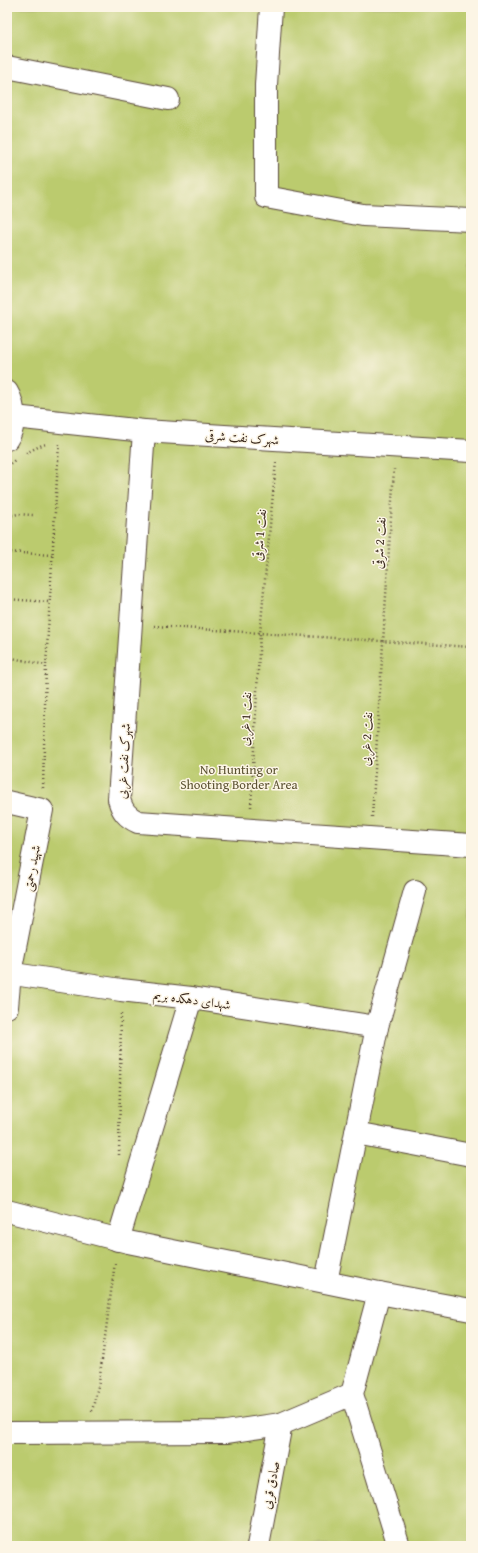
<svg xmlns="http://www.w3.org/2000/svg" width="478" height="1553" font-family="'Gentium Book Plus',Amiri,serif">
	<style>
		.green { fill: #bbcb6e; stroke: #7b7a46 }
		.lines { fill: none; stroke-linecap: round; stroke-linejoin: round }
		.minor-casing { stroke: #574639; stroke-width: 24 }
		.path { stroke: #574639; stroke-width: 2.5; stroke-dasharray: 1 3; stroke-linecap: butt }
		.minor { stroke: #fff; stroke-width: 22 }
		.labels { text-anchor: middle; stroke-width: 3; stroke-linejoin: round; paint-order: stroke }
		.street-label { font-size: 13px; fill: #3b2a1e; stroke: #fcf5e5 }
		.park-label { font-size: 13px; fill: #5b5232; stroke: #fcf5e5 }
	</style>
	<rect width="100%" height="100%" fill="#fcf5e5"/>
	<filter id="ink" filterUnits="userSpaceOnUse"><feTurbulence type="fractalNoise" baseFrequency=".025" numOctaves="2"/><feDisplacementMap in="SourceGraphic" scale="8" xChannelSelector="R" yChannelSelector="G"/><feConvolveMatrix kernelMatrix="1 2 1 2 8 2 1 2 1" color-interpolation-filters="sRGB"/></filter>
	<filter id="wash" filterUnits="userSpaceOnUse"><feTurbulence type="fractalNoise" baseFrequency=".012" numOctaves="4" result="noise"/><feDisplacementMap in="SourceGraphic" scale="16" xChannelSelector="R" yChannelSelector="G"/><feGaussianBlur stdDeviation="0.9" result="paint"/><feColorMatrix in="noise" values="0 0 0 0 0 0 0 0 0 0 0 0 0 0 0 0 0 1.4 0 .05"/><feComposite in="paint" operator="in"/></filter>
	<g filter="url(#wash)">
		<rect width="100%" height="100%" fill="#f6e8cf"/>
		<rect class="green" x="7" y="7" width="464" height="1539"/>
	</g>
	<g filter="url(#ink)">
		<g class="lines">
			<g class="minor-casing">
				<g id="minor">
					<polyline points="271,7 266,85 266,197 363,215 471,220"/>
					<polyline points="7,67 168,99"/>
					<path d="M7,392C15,405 16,426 7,439"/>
					<polyline points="14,417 144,431 471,451"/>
					<path d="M144,431L119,799C122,811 127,817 138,822L471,845"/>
					<polyline points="7,802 42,810 10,973 7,1007"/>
					<polyline points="7,973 121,990 191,998 377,1027"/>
					<polyline points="356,1133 471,1155"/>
					<polyline points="7,1211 128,1242 379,1293 471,1310"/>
					<polyline points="118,1240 191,998"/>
					<polyline points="326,1282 377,1027 415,891"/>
					<polyline points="379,1293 352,1394 399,1546"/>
					<polyline points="7,1433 226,1432 281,1424 352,1394"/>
					<polyline points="258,1546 281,1424"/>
				</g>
			</g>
			<g class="path">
				<polyline points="26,453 42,445 47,444"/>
				<polyline points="7,466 15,460"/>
				<polyline points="7,528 8,516 18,514 33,515"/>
				<polyline points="7,552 52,555"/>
				<polyline points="7,599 49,602"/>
				<polyline points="154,626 471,647"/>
				<polyline points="7,657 46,665 59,444"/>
				<polyline points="43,788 46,665"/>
				<polyline points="251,807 260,633 276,461"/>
				<polyline points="372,817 394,469"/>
				<polyline points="119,1155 121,1012"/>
				<polyline points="92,1411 99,1382 115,1262"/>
			</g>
			<use href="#minor" class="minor"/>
		</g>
	</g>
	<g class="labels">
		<g class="street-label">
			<text transform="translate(242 437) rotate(4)" y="5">شهرک نفت شرقی</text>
			<text transform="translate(259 535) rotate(-85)" y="5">نفت 1 شرقی</text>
			<text transform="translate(379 543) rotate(-86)" y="5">نفت 2 شرقی</text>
			<text transform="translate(245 719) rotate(-87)" y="5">نفت 1 غربی</text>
			<text transform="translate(366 739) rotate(-87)" y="5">نفت 2 غربی</text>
			<text transform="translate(123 761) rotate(-87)" y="5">شهرک نفت غربی</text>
			<text transform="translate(31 868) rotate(-79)" y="5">شهید رحمتی</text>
			<text transform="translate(192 999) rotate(8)" y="5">شهدای دهکده بریم</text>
			<text transform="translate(270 1485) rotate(-79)" y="5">صادق قربی</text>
		</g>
		<g class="park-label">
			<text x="239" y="774">No Hunting or<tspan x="239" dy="15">Shooting Border Area</tspan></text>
		</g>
	</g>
	<rect width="478" height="1553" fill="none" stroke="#fcf5e5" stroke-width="24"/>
</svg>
